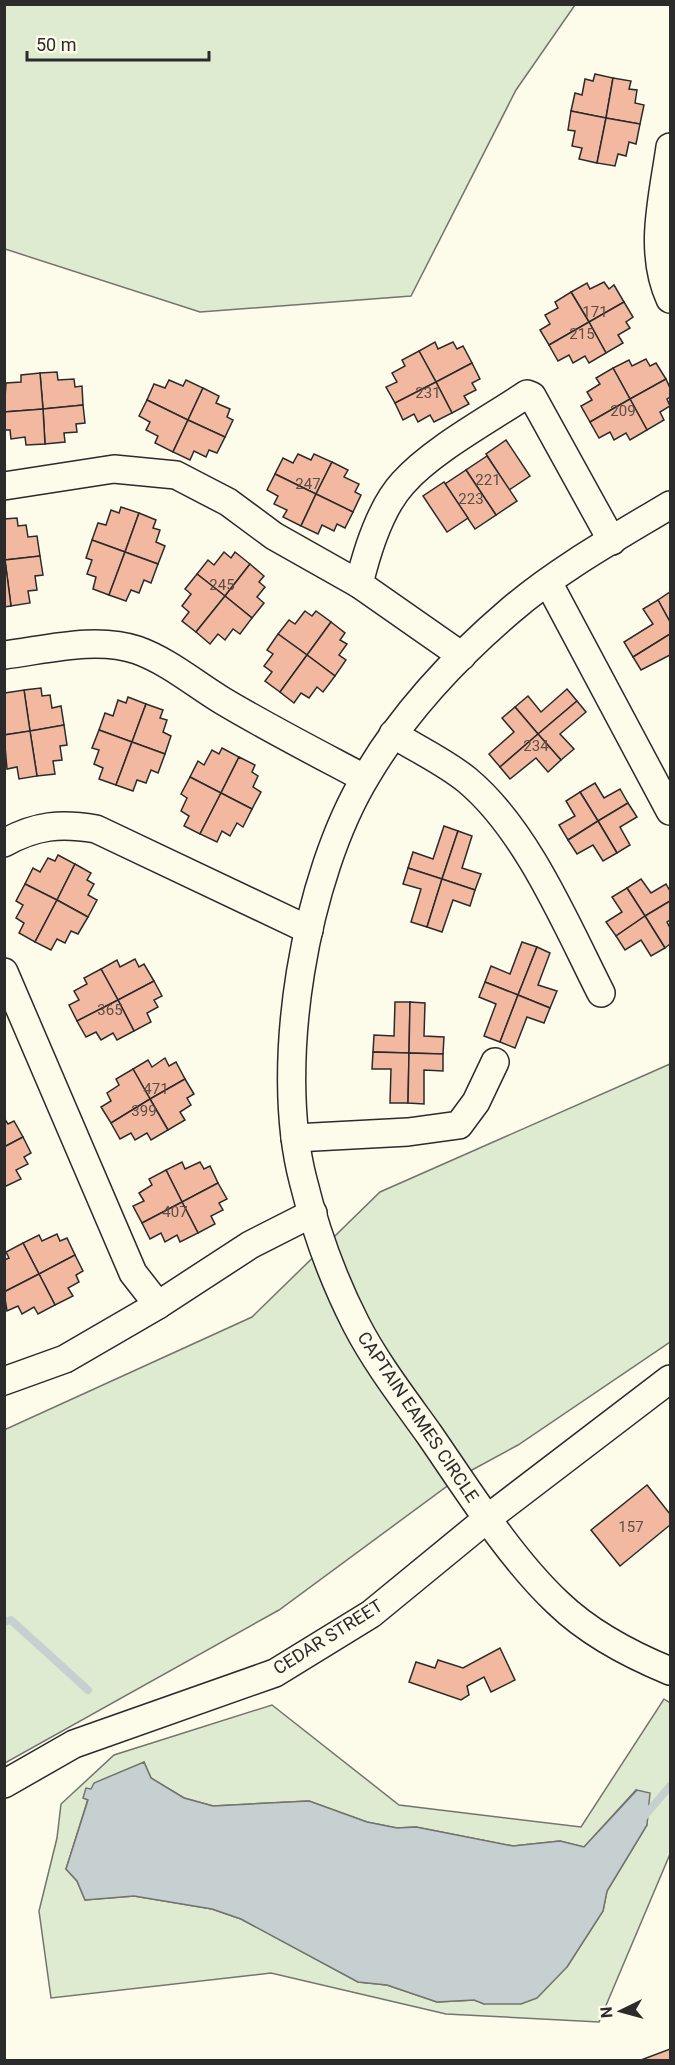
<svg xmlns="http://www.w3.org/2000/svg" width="675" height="2065" font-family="Roboto,sans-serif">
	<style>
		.green { fill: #deebd1; stroke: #74746e; stroke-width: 1.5; fill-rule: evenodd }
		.water { fill: #c7d0d0; stroke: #74746e; stroke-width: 1.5 }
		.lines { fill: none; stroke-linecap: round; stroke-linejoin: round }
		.stream { stroke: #c7d0d0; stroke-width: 8 }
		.building { fill: #f2b8a0; stroke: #2b2b2b; stroke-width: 1.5 }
		.minor-casing { stroke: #2b2b2b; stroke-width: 30 }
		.minor { stroke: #fdfbea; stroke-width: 27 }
		.labels { text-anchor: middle; stroke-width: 4.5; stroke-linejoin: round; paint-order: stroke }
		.number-label { font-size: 15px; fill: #5d4e48 }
		.street-label { font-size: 18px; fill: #2b2b2b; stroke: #fdfbea }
	</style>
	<rect width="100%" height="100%" fill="#fdfbea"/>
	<g class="green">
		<polygon points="5,4 575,4 575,5 516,90 411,296 200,312 5,249"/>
		<polygon points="670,1064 670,1342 518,1445 461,1476 279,1610 5,1763 4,1430 252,1317 380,1192"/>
		<path d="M664,1699L670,1703V1854L599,2022L446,2014L271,1973L51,1998L39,1911L57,1838L61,1804L114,1755L272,1705L399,1805L581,1827ZM144,1762L151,1778L184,1798L213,1806L309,1801L367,1822L397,1828L416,1827L513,1846L560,1841L584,1847L636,1790L647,1825L607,1891L603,1911L567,1967L484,2004L475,2000L437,2002L387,1985L358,1982L241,1919L212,1909L134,1896L85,1900L77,1881L66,1869L88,1799Z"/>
	</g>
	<polygon class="water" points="144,1762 151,1778 184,1798 213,1806 309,1801 367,1822 397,1828 416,1827 513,1846 560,1841 584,1847 637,1790 650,1793 647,1825 607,1891 603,1911 567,1967 537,1998 521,2004 484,2004 474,2000 437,2002 387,1985 358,1982 241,1919 212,1909 134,1896 85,1900 77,1881 66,1869 88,1800 83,1798 86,1788 91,1789 94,1783"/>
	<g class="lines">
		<g class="stream">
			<polyline points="4,1622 11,1620 88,1690"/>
			<polyline points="642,1819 670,1786"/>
		</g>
	</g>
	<g class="building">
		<polygon points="595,74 613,78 606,118 571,111 575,93 582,95 585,79 593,81"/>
		<polygon points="613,78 631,81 629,89 637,90 635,103 644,105 640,124 606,118"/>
		<polygon points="571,111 606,118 597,163 579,159 582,148 572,146 575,131 568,130"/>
		<polygon points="606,118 640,124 636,144 629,142 626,156 618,154 615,166 597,163"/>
		<polygon points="604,282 609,289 614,285 624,302 589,322 571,292 587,283 590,289"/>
		<polygon points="571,292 589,322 549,345 540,330 550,324 545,315 558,308 555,302"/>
		<polygon points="624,302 633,317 626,322 630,328 618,335 623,343 606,353 589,322"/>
		<polygon points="589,322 606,353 589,363 585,356 573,363 569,355 558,361 549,345"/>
		<polygon points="435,342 438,349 453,342 457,349 463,346 472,363 436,382 419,351"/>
		<polygon points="419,351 436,382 395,403 386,387 397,382 392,373 405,366 402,360"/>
		<polygon points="646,359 650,366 656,363 666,379 630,399 613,368 629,360 632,366"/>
		<polygon points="472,363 480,379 472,383 476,390 464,396 469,404 452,413 436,382"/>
		<polygon points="613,368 630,399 590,422 581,406 592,400 587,392 600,384 596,378"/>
		<polygon points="57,372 58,380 74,379 75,387 82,386 83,405 43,409 40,373"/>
		<polygon points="40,373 43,409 4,412 6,383 21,382 21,375"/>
		<polygon points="666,379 670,388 670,397 667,399 670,406 660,412 664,420 647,430 630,399"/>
		<polygon points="169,380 183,386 186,380 203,388 188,420 147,400 154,384 165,388"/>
		<polygon points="436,382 452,413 434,422 430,415 418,422 414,414 403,420 395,403"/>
		<polygon points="203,388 219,396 216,403 230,409 227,417 233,420 225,437 188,420"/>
		<polygon points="630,399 647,430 630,440 626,433 614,440 610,432 599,438 590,422"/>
		<polygon points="147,400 188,420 173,452 155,443 158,436 146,430 150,422 139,416"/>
		<polygon points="83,405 85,423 76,424 77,432 64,433 65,442 45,444 43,409"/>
		<polygon points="43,409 45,444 26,445 25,437 11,439 10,430 4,430 4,412"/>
		<polygon points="188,420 225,437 217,453 209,450 206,457 194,451 190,460 173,452"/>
		<polygon points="506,440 530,476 509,490 486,454"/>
		<polygon points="298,454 311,460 314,454 332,462 316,494 275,474 283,458 293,463"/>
		<polygon points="487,456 517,501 496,515 466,470"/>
		<polygon points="332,462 348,470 344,477 359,484 355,492 361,495 353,512 316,494"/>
		<polygon points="466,470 496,515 475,529 445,484"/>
		<polygon points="275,474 316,494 301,526 283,517 287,510 274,504 278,496 267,490"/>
		<polygon points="444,482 468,518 447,532 423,496"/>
		<polygon points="316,494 353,512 345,528 337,524 334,531 322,525 318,534 301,526"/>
		<polygon points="121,507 139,513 125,552 92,540 98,523 106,525 111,510 119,513"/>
		<polygon points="139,513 156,520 153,528 160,530 156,542 165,546 158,564 125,552"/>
		<polygon points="17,518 18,526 26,525 28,537 37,536 40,556 5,560 4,519"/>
		<polygon points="92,540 125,552 109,595 93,589 96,577 87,574 92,560 86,558"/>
		<polygon points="125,552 158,564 151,583 144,580 139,593 131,590 126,601 109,595"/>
		<polygon points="224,552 231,558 235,552 250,564 225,596 197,574 208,560 214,565"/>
		<polygon points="40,556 43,575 35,576 37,590 28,591 30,603 11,606 5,560"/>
		<polygon points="5,560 11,606 4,607 4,561"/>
		<polygon points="250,564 264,576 259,582 265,587 257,597 264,603 252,618 225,596"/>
		<polygon points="197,574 225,596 196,632 182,621 189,612 182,606 191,594 185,589"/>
		<polygon points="670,592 670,622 658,600"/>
		<polygon points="225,596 252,618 240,634 233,629 225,640 218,634 210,644 196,632"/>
		<polygon points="658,600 670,622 670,634 633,657 624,642 653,624 643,609"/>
		<polygon points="305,611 312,616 316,611 331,622 307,655 278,634 289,620 295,624"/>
		<polygon points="331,622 345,633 340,640 347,644 339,655 346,660 335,676 307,655"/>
		<polygon points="278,634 307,655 280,692 265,681 272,672 264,666 273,654 267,650"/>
		<polygon points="670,634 670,655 641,670 633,657"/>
		<polygon points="307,655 335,676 323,692 317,687 309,698 301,693 294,703 280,692"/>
		<polygon points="41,688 42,696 50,695 52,708 61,706 64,725 30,731 24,690"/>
		<polygon points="567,689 577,701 538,734 515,707 528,696 541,712"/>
		<polygon points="24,690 30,731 4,735 5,693"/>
		<polygon points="128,697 146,704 132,742 99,730 105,713 113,716 118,700 126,703"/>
		<polygon points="577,701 586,712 560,734 574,749 561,760 538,734"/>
		<polygon points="146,704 163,710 160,718 167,720 163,732 171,736 165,754 132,742"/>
		<polygon points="515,707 538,734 500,767 489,754 514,732 502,718"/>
		<polygon points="64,725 67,745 60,746 62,760 53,761 55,774 37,776 30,731"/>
		<polygon points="99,730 132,742 116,785 99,779 103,768 94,764 99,750 92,748"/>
		<polygon points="30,731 37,776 19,779 17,767 7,769 4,735"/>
		<polygon points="538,734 561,760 548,772 536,758 510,779 500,767"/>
		<polygon points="132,742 165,754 158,773 151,770 146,783 137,780 133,791 116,785"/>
		<polygon points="222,748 239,757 221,793 190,777 198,761 204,765 212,750 219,754"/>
		<polygon points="239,757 255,765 252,772 258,776 253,787 261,792 252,809 221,793"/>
		<polygon points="190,777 221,793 200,834 184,826 189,816 181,811 187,798 181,794"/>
		<polygon points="595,783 604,798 620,789 628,803 598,821 580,792"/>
		<polygon points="580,792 598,821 568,840 559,825 575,816 566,801"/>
		<polygon points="221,793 252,809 243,827 237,823 230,836 222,831 217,842 200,834"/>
		<polygon points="628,803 637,817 620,827 630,845 617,853 598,821"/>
		<polygon points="598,821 617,853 603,861 593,845 577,854 568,840"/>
		<polygon points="444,826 458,831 442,879 408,868 413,852 433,859"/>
		<polygon points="458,831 472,836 462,868 481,874 475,890 442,879"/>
		<polygon points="58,855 75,864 57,900 25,884 33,868 40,872 48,858 55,861"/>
		<polygon points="75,864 91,873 87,880 94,884 88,895 97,900 88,917 57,900"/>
		<polygon points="408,868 442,879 427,927 411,922 421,889 403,884"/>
		<polygon points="442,879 475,890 470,906 453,900 442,932 427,927"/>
		<polygon points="641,879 651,893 666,884 670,891 670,901 645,916 627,888"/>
		<polygon points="25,884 57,900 35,942 19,933 24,923 16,918 23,905 16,901"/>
		<polygon points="627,888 645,916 616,936 606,922 622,912 612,897"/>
		<polygon points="57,900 88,917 78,934 71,931 65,943 57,939 51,950 35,942"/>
		<polygon points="670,901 670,920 667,922 670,928 670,944 665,948 645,916"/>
		<polygon points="645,916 665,948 651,956 641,940 625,950 616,936"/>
		<polygon points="522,942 537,947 518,995 485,982 491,966 510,974"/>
		<polygon points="537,947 550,953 538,985 557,991 550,1008 518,995"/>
		<polygon points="135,959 139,967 144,964 154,981 118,1000 101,969 117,960 120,967"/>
		<polygon points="101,969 118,1000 77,1021 69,1005 79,1000 74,991 87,984 84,978"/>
		<polygon points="154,981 162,996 154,1000 158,1007 147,1013 151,1022 134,1031 118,1000"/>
		<polygon points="485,982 518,995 500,1042 484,1036 496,1004 479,997"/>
		<polygon points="518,995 550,1008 544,1023 527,1017 515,1048 500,1042"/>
		<polygon points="118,1000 134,1031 117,1040 113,1033 101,1040 96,1032 86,1037 77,1021"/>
		<polygon points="395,1002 410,1002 409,1053 373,1052 374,1035 394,1036"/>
		<polygon points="410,1002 425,1003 424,1036 444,1037 443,1054 409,1053"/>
		<polygon points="373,1052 409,1053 408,1103 390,1103 391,1069 372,1069"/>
		<polygon points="409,1053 443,1054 443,1071 424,1070 424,1104 408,1103"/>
		<polygon points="165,1058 169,1066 176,1062 185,1079 150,1099 133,1069 148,1060 152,1067"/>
		<polygon points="133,1069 150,1099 111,1123 101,1107 111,1101 107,1093 119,1085 116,1079"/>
		<polygon points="185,1079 194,1094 187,1098 191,1105 180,1112 185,1120 168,1130 150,1099"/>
		<polygon points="150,1099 168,1130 151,1140 147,1133 135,1140 131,1133 120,1139 111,1123"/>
		<polygon points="4,1118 8,1124 14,1121 23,1137 4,1147"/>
		<polygon points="23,1137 31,1153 24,1157 28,1164 16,1170 21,1179 4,1187 4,1147"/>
		<polygon points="182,1162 185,1169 200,1162 204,1169 210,1166 218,1183 182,1202 166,1170"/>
		<polygon points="166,1170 182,1202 142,1223 133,1206 144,1201 139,1193 152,1185 149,1179"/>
		<polygon points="218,1183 227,1199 219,1203 223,1210 211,1216 215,1224 198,1233 182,1202"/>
		<polygon points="182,1202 198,1233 180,1242 177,1235 165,1242 161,1233 150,1239 142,1223"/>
		<polygon points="57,1234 60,1241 67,1238 75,1255 39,1274 23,1243 39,1235 42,1241"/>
		<polygon points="23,1243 39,1274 4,1292 4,1260 9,1258 6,1252"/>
		<polygon points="75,1255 83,1271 76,1275 79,1282 68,1288 73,1296 55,1305 39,1274"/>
		<polygon points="39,1274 55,1305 38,1314 34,1307 22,1314 18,1306 7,1311 4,1292"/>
		<polygon points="647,1485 670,1514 670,1525 620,1566 591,1530"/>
		<polygon points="500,1648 515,1680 491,1692 484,1677 467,1686 469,1695 461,1700 409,1682 416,1662 435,1668 438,1660 463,1668"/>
		<polygon points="670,2049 670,2060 641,2060"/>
	</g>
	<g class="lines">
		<g class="minor-casing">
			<g id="minor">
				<path d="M670,147C663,197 648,251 670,299"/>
				<polyline points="4,486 114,469 176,475 228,502 274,536 359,584 462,656"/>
				<path d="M670,505C617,537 559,569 511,610C456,657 404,712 367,775C305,876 273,1065 303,1180C315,1229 333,1279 356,1324C376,1363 404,1399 429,1434C467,1489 510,1558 558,1603C589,1633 631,1655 670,1671"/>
				<polyline points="548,582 670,811"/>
				<path d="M359,584C367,551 380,508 403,483C432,450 490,419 527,394L532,396L612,541"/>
				<path d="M4,655C45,650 96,636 137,650C168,661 195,684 223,701C270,729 317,753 364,778"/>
				<path d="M393,734C417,749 445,762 467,780C527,830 566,924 601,993"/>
				<path d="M4,843C36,825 61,823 96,829L309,930"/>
				<polyline points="4,972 133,1273 158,1305 65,1359 4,1381"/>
				<polyline points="295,1138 408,1132 459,1125 476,1102 495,1062"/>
				<polyline points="158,1305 250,1245 313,1213"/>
				<polyline points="4,1784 74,1744 275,1673 371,1614 488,1518 670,1379"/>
			</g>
		</g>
		<use href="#minor" class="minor"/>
	</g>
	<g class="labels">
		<g class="number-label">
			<text x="595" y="317">171</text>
			<text x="582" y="339">215</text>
			<text x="428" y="398">231</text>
			<text x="623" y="416">209</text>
			<text x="488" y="485">221</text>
			<text x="308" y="489">247</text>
			<text x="471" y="504">223</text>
			<text x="222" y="590">245</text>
			<text x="536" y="751">234</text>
			<text x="110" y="1015">365</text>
			<text x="156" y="1094">471</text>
			<text x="144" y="1116">399</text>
			<text x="175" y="1217">407</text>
			<text x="631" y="1532">157</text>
		</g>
		<g class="street-label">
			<text transform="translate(418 1417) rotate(56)" y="6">CAPTAIN EAMES CIRCLE</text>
			<text transform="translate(328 1637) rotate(-32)" y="6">CEDAR STREET</text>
		</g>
	</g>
	<rect width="675" height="2065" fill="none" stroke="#2b2b2b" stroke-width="12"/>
	<g transform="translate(621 2011) rotate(265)" stroke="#fdfbea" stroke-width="4.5" paint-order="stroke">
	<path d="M0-4.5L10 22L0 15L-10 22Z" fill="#2b2b2b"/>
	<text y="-9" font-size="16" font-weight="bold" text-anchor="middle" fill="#2b2b2b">N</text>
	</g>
	<path d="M27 51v9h182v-9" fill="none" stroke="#2b2b2b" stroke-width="3"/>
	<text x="36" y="51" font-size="18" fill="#2b2b2b" stroke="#fdfbea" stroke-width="4.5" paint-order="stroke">50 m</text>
</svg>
